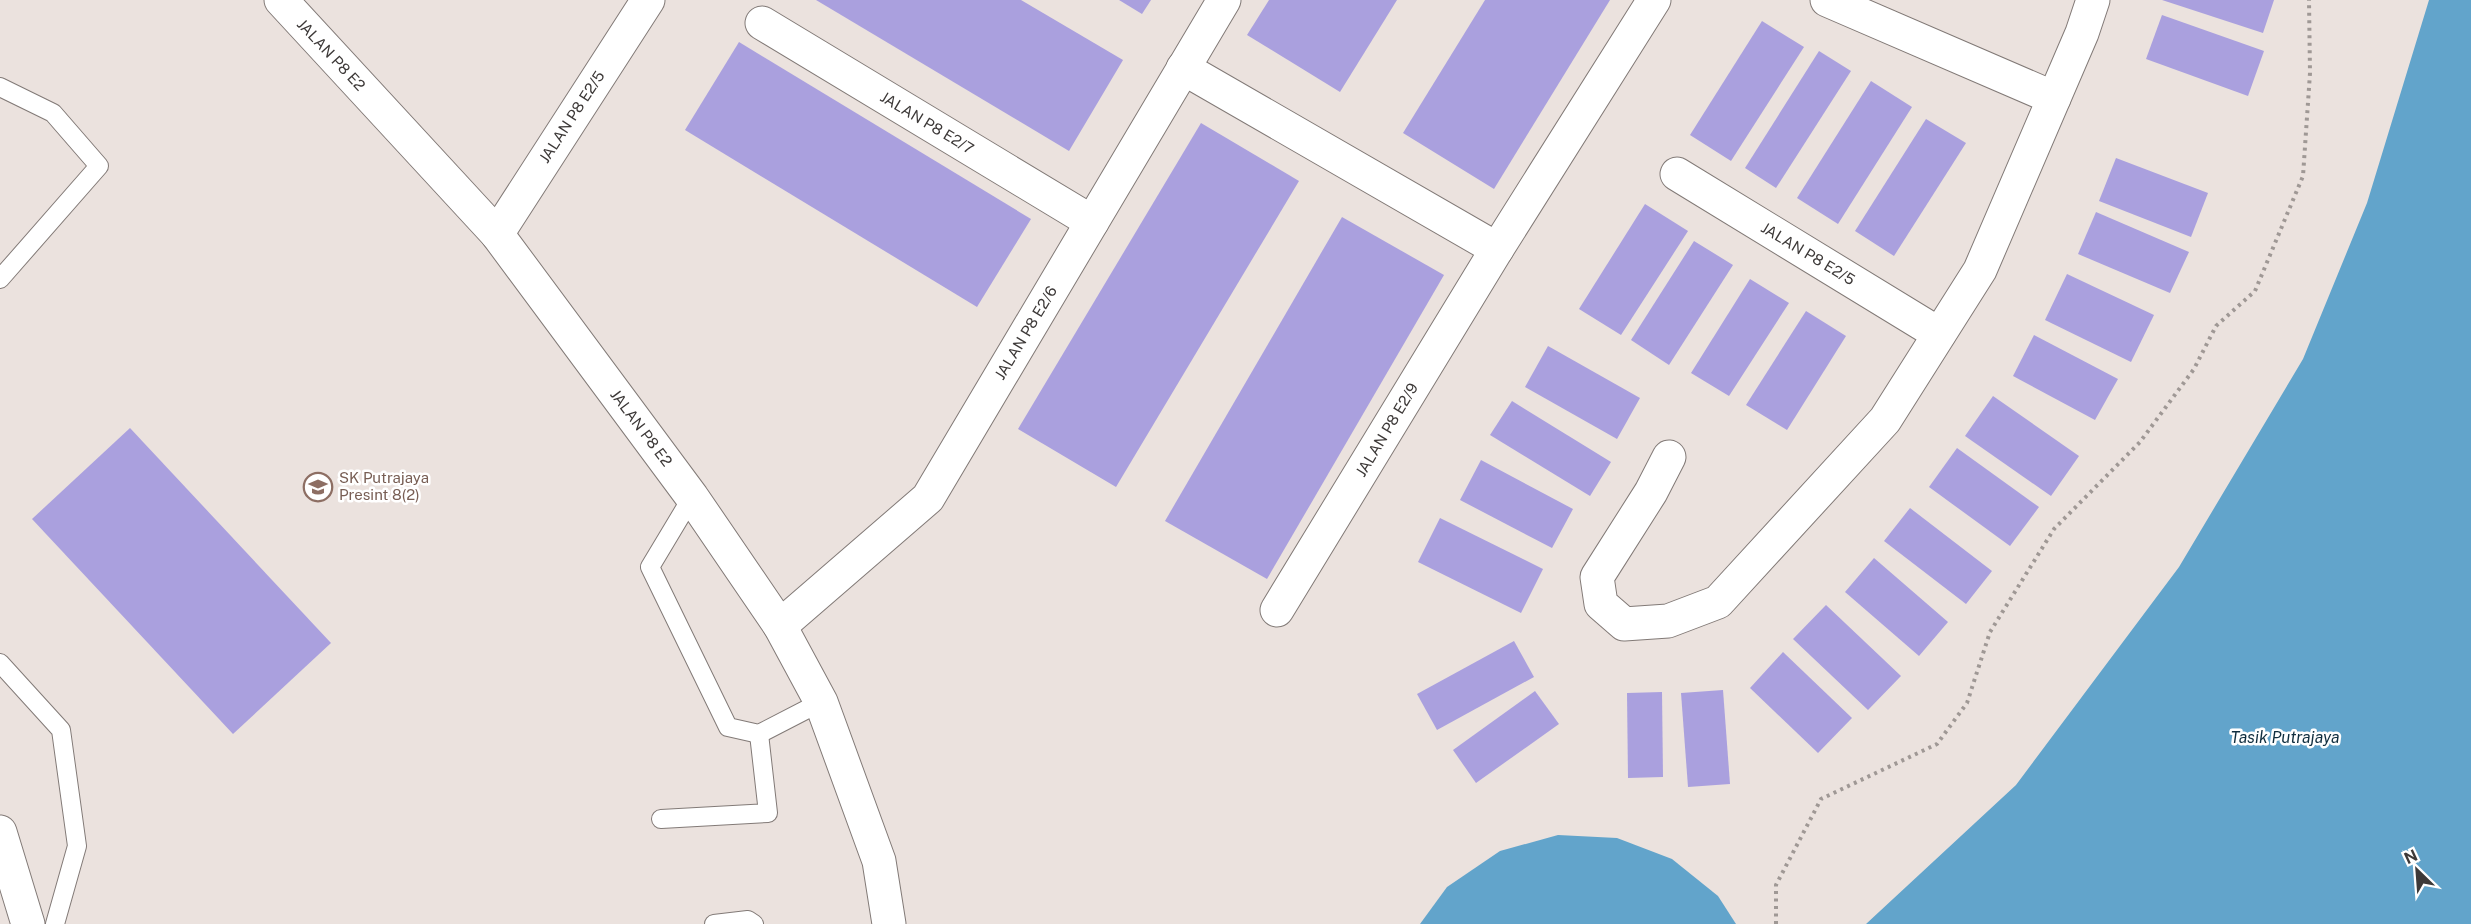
<svg xmlns="http://www.w3.org/2000/svg" width="2471" height="924" font-family="'Public Sans',sans-serif">
	<style>
		.water { fill: #62a4cb }
		.building { fill: #aaa0de }
		.lines { fill: none; stroke-linecap: round; stroke-linejoin: round }
		.service-casing { stroke: #827a77; stroke-width: 20 }
		.minor-casing { stroke: #827a77; stroke-width: 35 }
		.tertiary-casing { stroke: #827a77; stroke-width: 35 }
		.path { stroke: #9f9895; stroke-width: 4; stroke-dasharray: 3 4.5; stroke-linecap: butt }
		.service { stroke: #fff; stroke-width: 18 }
		.minor { stroke: #fff; stroke-width: 33 }
		.tertiary { stroke: #fff; stroke-width: 33 }
		.labels { text-anchor: middle; stroke-width: 5; stroke-linejoin: round; paint-order: stroke }
		.street-label { font-size: 15px; fill: #3d3938; stroke: #fff }
		.education-label { font-size: 15px; fill: #785e54; stroke: #fff; text-anchor: start }
		.water-label { font-size: 16px; font-style: italic; fill: #102e3f; stroke: #fff }
	</style>
	<rect width="100%" height="100%" fill="#ebe2de"/>
	<g class="water">
		<polygon points="2429,0 2471,0 2471,924 1866,924 2016,785 2179,567 2303,359 2367,203"/>
		<polygon points="1558,835 1617,838 1672,859 1718,896 1736,924 1420,924 1447,887 1500,851"/>
	</g>
	<g class="building">
		<polygon points="816,0 1021,0 1123,60 1069,151"/>
		<polygon points="1119,0 1151,0 1142,14"/>
		<polygon points="1269,0 1397,0 1340,92 1247,35"/>
		<polygon points="1485,0 1610,0 1494,189 1403,133"/>
		<polygon points="2162,0 2274,0 2263,33"/>
		<polygon points="2162,15 2264,51 2248,96 2146,59"/>
		<polygon points="1762,21 1804,47 1731,161 1690,135"/>
		<polygon points="739,42 1031,219 977,307 685,130"/>
		<polygon points="1819,51 1851,71 1776,188 1745,168"/>
		<polygon points="1871,81 1912,107 1838,224 1797,198"/>
		<polygon points="1926,119 1966,143 1894,256 1855,231"/>
		<polygon points="1201,123 1299,181 1116,487 1018,429"/>
		<polygon points="2116,158 2208,193 2191,237 2099,201"/>
		<polygon points="1645,204 1688,231 1621,335 1579,309"/>
		<polygon points="2096,212 2189,252 2170,293 2078,254"/>
		<polygon points="1342,217 1444,275 1267,579 1165,521"/>
		<polygon points="1694,241 1733,265 1669,365 1631,340"/>
		<polygon points="2067,274 2154,315 2131,362 2045,320"/>
		<polygon points="1750,279 1789,303 1729,396 1691,373"/>
		<polygon points="1806,311 1846,336 1787,430 1746,405"/>
		<polygon points="2034,335 2118,379 2095,420 2013,376"/>
		<polygon points="1548,346 1640,398 1617,439 1525,387"/>
		<polygon points="1993,396 2079,456 2051,496 1965,436"/>
		<polygon points="1512,401 1611,462 1590,496 1490,435"/>
		<polygon points="130,428 331,643 233,734 32,519"/>
		<polygon points="1957,448 2039,507 2010,546 1929,487"/>
		<polygon points="1481,460 1573,509 1552,548 1460,500"/>
		<polygon points="1910,508 1992,571 1966,604 1884,541"/>
		<polygon points="1440,518 1543,569 1521,613 1418,562"/>
		<polygon points="1874,558 1948,622 1919,656 1845,592"/>
		<polygon points="1826,605 1901,676 1868,710 1793,639"/>
		<polygon points="1514,641 1534,677 1437,730 1417,694"/>
		<polygon points="1783,652 1852,718 1818,753 1750,688"/>
		<polygon points="1723,690 1730,784 1688,787 1681,693"/>
		<polygon points="1535,691 1559,724 1476,783 1453,750"/>
		<polygon points="1662,692 1663,777 1628,778 1627,693"/>
	</g>
	<g class="lines">
		<g class="service-casing">
			<g id="service">
				<polyline points="0,87 53,113 99,166 0,279"/>
				<polyline points="692,497 650,567 728,727 759,734 821,702"/>
				<polyline points="0,663 61,730 77,846 55,924"/>
				<polyline points="661,819 768,813 759,734"/>
				<polyline points="714,924 748,920 754,924"/>
			</g>
		</g>
		<g class="minor-casing">
			<g id="minor">
				<polyline points="281,0 497,234 692,497 780,626 821,702 879,861 889,924"/>
				<polyline points="1827,0 2054,98"/>
				<polyline points="762,23 1092,222"/>
				<polyline points="1183,68 1497,249"/>
				<polyline points="1677,174 1939,334"/>
				<polyline points="497,234 648,0"/>
				<polyline points="1669,457 1651,492 1597,577 1601,604 1624,624 1668,621 1718,602 1885,420 1980,270 2082,33 2093,0"/>
				<polyline points="1277,610 1497,249 1654,0"/>
				<polyline points="780,626 928,498 1224,0"/>
			</g>
		</g>
		<g class="tertiary-casing">
			<polyline id="tertiary" points="0,832 28,924"/>
		</g>
		<polyline class="path" points="1776,924 1776,885 1821,799 1937,744 1967,703 1990,632 2054,529 2140,442 2194,369 2216,326 2255,291 2303,176 2310,73 2309,0"/>
		<use href="#service" class="service"/>
		<use href="#minor" class="minor"/>
		<use href="#tertiary" class="tertiary"/>
	</g>
	<defs>
		<g id="school-ring" transform="scale(1.5)"><circle r="9.5" fill="#fff" stroke="#8d6e63" stroke-width="1.5"/><path d="M0-5L7-2L0 1L-7-2ZM-4 1L0 2.5L4 1V4Q0 6-4 4Z" fill="#8d6e63"/></g>
	</defs>
	<g fill-rule="evenodd">
		<use href="#school-ring" x="318" y="487"/>
	</g>
	<g class="labels">
		<g class="street-label">
			<text transform="translate(331 55) rotate(47)" y="5">JALAN P8 E2</text>
			<text transform="translate(572 117) rotate(-57)" y="5">JALAN P8 E2/5</text>
			<text transform="translate(927 123) rotate(31)" y="5">JALAN P8 E2/7</text>
			<text transform="translate(1808 254) rotate(31)" y="5">JALAN P8 E2/5</text>
			<text transform="translate(1026 333) rotate(-59)" y="5">JALAN P8 E2/6</text>
			<text transform="translate(641 428) rotate(53)" y="5">JALAN P8 E2</text>
			<text transform="translate(1387 430) rotate(-59)" y="5">JALAN P8 E2/9</text>
		</g>
		<g class="education-label">
			<text x="339" y="483">SK Putrajaya<tspan x="339" dy="17">Presint 8(2)</tspan></text>
		</g>
		<g class="water-label">
			<text x="2285" y="743">Tasik Putrajaya</text>
		</g>
	</g>
	<g transform="translate(2417 870) rotate(335)" stroke="#ffffff" stroke-width="4.5" paint-order="stroke">
	<path d="M0-4.5L10 22L0 15L-10 22Z" fill="#3d3938"/>
	<text y="-9" font-size="16" font-weight="bold" text-anchor="middle" fill="#3d3938">N</text>
	</g>
</svg>
